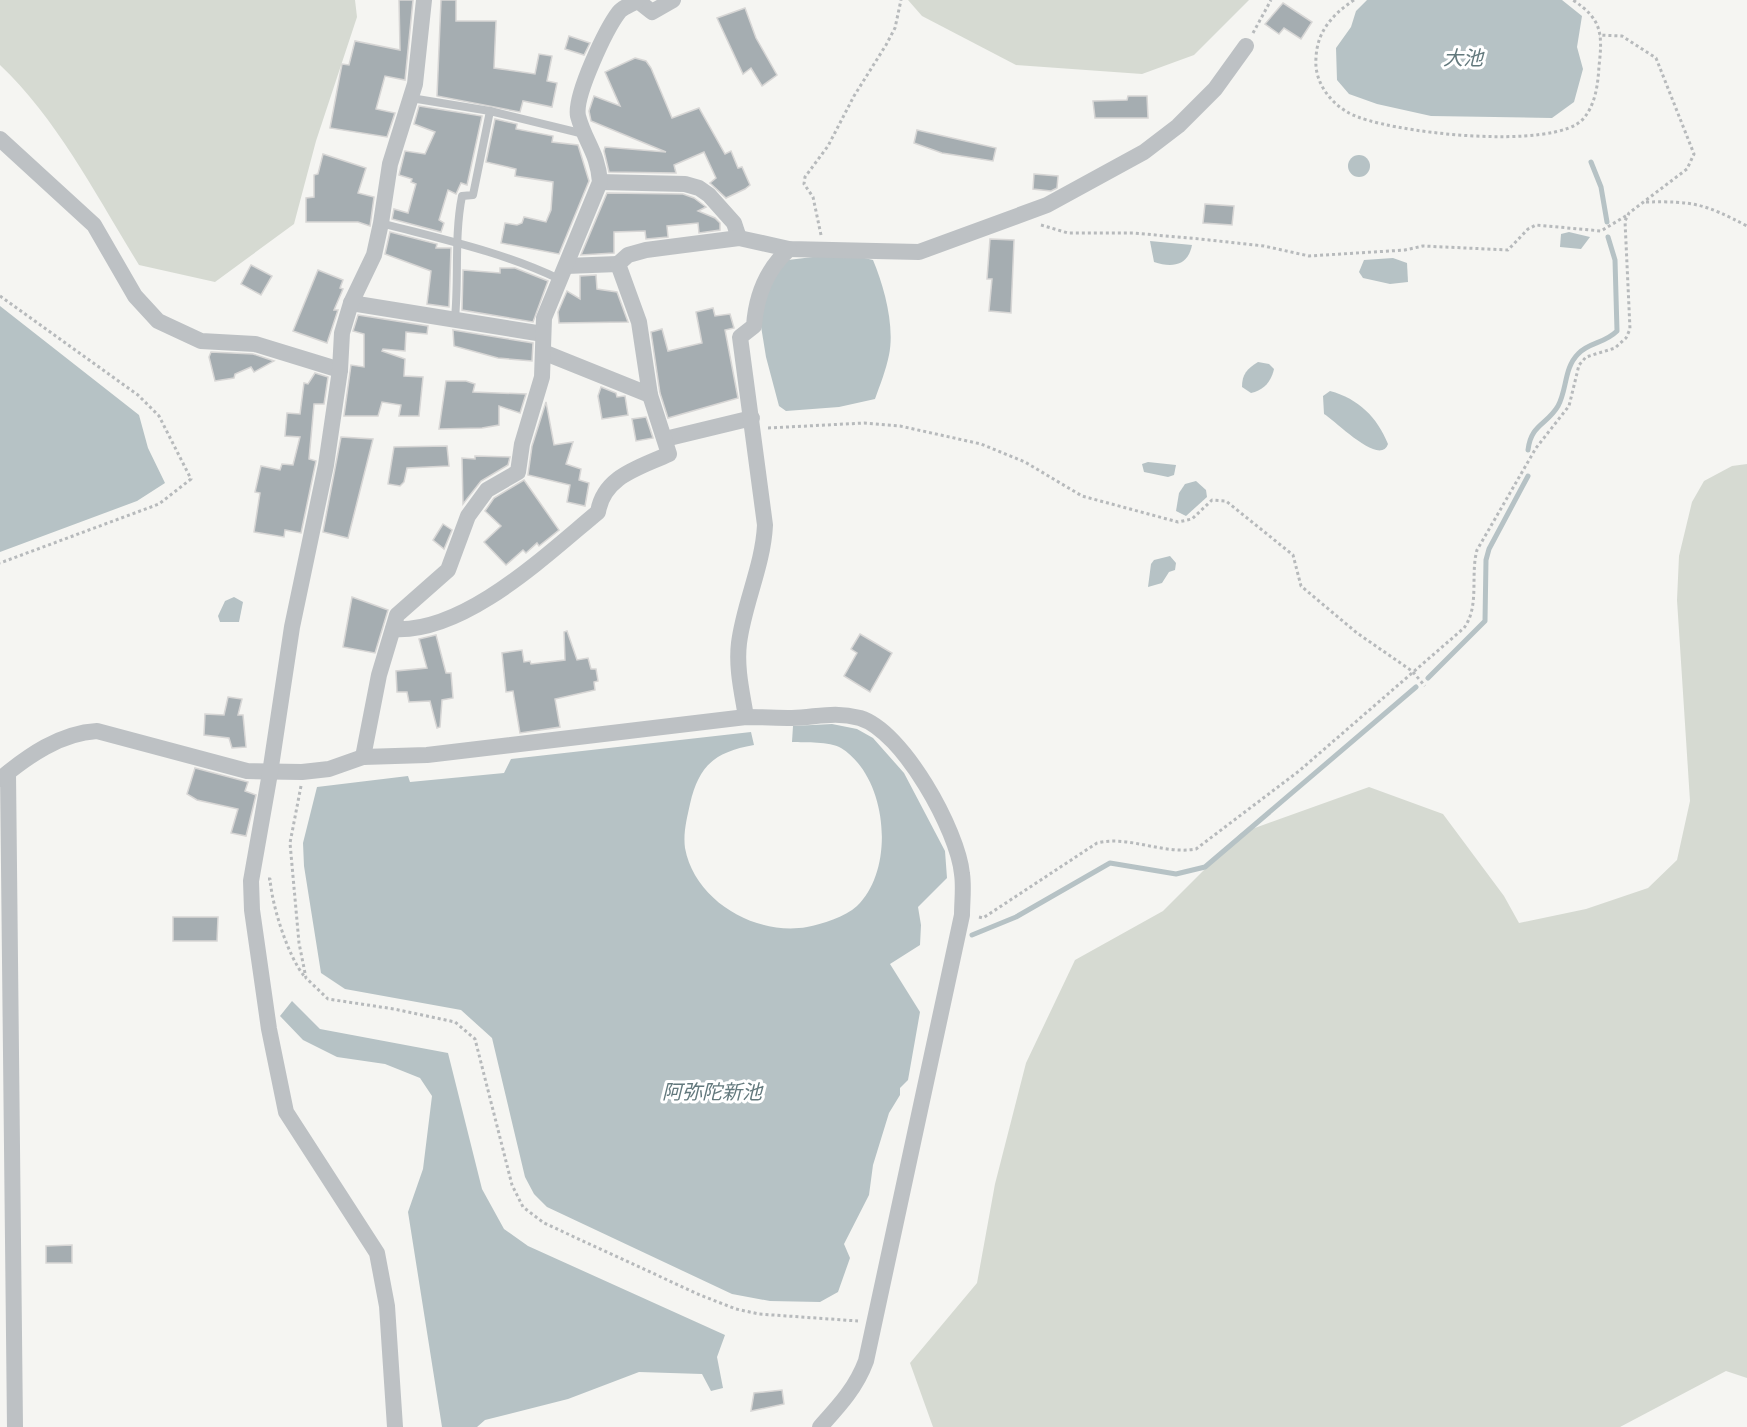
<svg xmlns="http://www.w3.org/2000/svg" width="1747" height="1427" font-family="Manrope,'Noto Sans JP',sans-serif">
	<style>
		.green { fill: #d6dad2 }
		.water { fill: #b6c2c5 }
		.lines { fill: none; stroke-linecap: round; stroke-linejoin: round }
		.stream { stroke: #b6c2c5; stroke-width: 5 }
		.building { fill: #a5adb1; stroke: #d7d6d5; stroke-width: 1.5 }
		.path { stroke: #b7babc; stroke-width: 3; stroke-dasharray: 3 3; stroke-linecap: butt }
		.service { stroke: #bdc1c4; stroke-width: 8 }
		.minor { stroke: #bdc1c4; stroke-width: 16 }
		.labels { text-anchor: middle; stroke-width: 6; stroke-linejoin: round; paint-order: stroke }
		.water-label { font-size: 20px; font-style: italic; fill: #63797d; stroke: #fff }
	</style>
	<rect width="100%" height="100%" fill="#f5f5f2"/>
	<g class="green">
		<path d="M0,0H355L357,17L316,141L294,224L215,282L139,265C97,197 58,120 0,65Z"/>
		<polygon points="908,0 1249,0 1194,55 1142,74 1016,65 922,16"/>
		<polygon points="1747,464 1747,1378 1726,1371 1620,1427 933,1427 910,1363 977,1283 995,1184 1026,1063 1075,960 1163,911 1241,833 1369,787 1443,814 1504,896 1519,923 1586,909 1648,888 1677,860 1690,801 1677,600 1679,556 1692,502 1704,481 1732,466"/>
	</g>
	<g class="water">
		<polygon points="1367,0 1562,0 1582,16 1577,47 1583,69 1574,102 1552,118 1431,116 1377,104 1349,94 1337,80 1336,48 1351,27 1356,11"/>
		<circle cx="1359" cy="166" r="11"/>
		<polygon points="1569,232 1590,237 1581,249 1560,247 1561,234"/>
		<path d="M1150,241L1192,245C1188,266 1172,268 1154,262Z"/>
		<path d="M821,256H856L873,260C884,286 895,326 889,355C886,370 880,385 875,399L839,407L786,411L779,406L766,357L760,320L764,302L777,272L788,260Z"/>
		<polygon points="1393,258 1407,263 1408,282 1390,284 1363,278 1359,272 1364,260"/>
		<polygon points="0,306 139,415 148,448 165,483 137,501 0,552"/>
		<path d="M1258,362L1269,364L1274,369C1271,382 1264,390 1251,393L1242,387C1242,374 1247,369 1258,362Z"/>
		<path d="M1330,391C1359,399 1377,417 1388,444C1380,467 1336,421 1324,414L1323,396Z"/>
		<polygon points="1148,462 1176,465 1174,475 1168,477 1144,472 1142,464"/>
		<polygon points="1196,481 1206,490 1207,497 1186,516 1176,511 1179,493 1185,484"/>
		<polygon points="1170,556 1176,563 1175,570 1169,572 1162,583 1148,587 1151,564 1154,560"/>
		<polygon points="234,597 243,602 239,622 220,622 218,616 225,601"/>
		<path d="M832,724L857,729L873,738L904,773L945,851L947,878L918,907L921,925L920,945L890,964L920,1012L908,1080L900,1088V1095L889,1113L873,1165L869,1195L844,1244L850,1258L838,1292L820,1302L770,1301L732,1294L547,1207L534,1194L525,1177L492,1038L461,1010L345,989L321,973L304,866L303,843L317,787L408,776L410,782L504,773L511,759L751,732L754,745C715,752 699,765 690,804C687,818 683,833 685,848C695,902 757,936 807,927C822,924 845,917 857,906C896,869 888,777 841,748C829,741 806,743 792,742L793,726Z"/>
		<polygon points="292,1001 320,1029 448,1053 482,1189 504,1229 528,1246 725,1335 717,1357 723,1388 711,1391 702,1374 639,1372 568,1399 485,1420 477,1427 442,1427 408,1212 423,1169 432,1096 420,1078 385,1064 337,1057 303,1040 280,1016"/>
	</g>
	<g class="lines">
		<g class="stream">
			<polyline points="1591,162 1601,187 1607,222"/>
			<path d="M1528,450C1531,424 1547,425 1558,406C1567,390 1564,368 1578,354C1589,342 1604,344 1617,331L1615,260L1608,237"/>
			<polyline points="1428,678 1485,621 1486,560 1489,549 1528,476"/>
			<polyline points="972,935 1016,917 1110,863 1176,874 1205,867 1416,687"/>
		</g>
	</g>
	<g class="building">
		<polygon points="399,0 413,0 405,80 385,76 376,109 395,113 387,137 330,128 342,64 349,65 355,41 400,50"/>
		<polygon points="441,0 456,0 456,21 496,21 494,68 535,74 539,54 552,56 547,81 557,83 552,107 523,101 520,112 437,96"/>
		<polygon points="1283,3 1312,22 1301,39 1284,28 1279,34 1265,24"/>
		<polygon points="745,8 756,38 777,75 762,86 751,68 743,74 717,18"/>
		<polygon points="569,36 590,43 584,55 565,49"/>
		<polygon points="635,58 646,61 651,68 672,118 699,108 725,154 731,151 738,168 742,167 750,185 745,189 726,198 710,183 716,178 704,152 674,165 676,173 609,172 604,151 605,147 666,152 591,121 589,111 594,96 620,106 605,72"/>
		<polygon points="1128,96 1147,96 1148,118 1095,118 1093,101 1127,100"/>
		<polygon points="419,106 482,116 467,185 461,183 456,194 448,190 439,220 444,223 441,232 392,219 394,209 408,213 416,184 411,182 412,179 399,175 405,151 425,154 435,132 414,124"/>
		<polygon points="495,119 517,124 516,129 553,136 552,142 578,145 589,181 559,254 501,243 505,223 517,225 522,223 524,217 546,222 551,210 553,182 515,176 516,169 486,162"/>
		<polygon points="917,130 996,148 993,161 942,153 914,143"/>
		<polygon points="323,154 366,168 358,193 374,197 370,226 358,222 306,222 306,198 314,197 314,175 318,174"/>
		<polygon points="1034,174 1058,176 1057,188 1051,191 1033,189"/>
		<polygon points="607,193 683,194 694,198 706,207 698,211 715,218 720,223 720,230 699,233 698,223 667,226 668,237 646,239 645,231 614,232 614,253 581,255"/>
		<polygon points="1205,204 1234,206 1232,225 1203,223"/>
		<polygon points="390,232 437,244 436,248 451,248 449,307 427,304 431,271 385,254"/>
		<polygon points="990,239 1014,240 1011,313 989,311 992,279 987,279"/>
		<polygon points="251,265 272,276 261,295 241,284"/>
		<polygon points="500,268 515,268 548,281 533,322 462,310 463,270 500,273"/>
		<polygon points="318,270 343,280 340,288 343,289 334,310 338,310 327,343 293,331"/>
		<polygon points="596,275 597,289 617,292 628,322 559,323 558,312 567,291 580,299 580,276"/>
		<polygon points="713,308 715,316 730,314 734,328 725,330 738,398 668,418 660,393 651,332 662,329 668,351 702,343 696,312"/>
		<polygon points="358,315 428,326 427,334 406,332 405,351 383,349 382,351 405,359 404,376 423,377 419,416 399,416 401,405 382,402 378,416 344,416 351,365 364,367 364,334 353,331"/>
		<polygon points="453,330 533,343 532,361 498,358 454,346"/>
		<polygon points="211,352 253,354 274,361 254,372 251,367 235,374 234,378 215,381 209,357"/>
		<polygon points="315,373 328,377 324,404 314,404 309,459 316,461 301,533 285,530 284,537 254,532 260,493 255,492 261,466 280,470 282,464 293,465 300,437 285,436 287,413 300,414 304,383 308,384"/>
		<polygon points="446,381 466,381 475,384 473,392 526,394 520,413 499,406 499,425 482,428 439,429"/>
		<polygon points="601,387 616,393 617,397 625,396 628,415 602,419 598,396"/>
		<polygon points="546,402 554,445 573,442 566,464 581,469 579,480 589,483 585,506 567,502 570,485 528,475 532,446"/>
		<polygon points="646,417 653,438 636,441 632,419"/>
		<polygon points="341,437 373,439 348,538 323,532"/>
		<polygon points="447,446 449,466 407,468 404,482 400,486 388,484 394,447"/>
		<polygon points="475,456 510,457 508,465 481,481 463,504 462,458 475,459"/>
		<polygon points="524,480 559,530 539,546 537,543 526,553 523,550 506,565 484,542 501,526 485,511 494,498"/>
		<polygon points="443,524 452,530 444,549 433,540"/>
		<polygon points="352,597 388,610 375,653 343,647"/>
		<polygon points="567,631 577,660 588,658 591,669 596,669 598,681 594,682 595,690 555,699 560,727 520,733 513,691 506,692 502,653 522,650 524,662 530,661 531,664 565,660 564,632"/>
		<polygon points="860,634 892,653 870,692 844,676 857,653 851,649"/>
		<polygon points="436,635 446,673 451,673 453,698 442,700 440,727 437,728 430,701 409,702 407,692 397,692 396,671 427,668 419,639"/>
		<polygon points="228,697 242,699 238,715 243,715 246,747 232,748 229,738 204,735 205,714 224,715"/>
		<polygon points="195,768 248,782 245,791 256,795 246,836 231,833 238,809 197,800 187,794"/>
		<polygon points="173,917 218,917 217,941 173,941"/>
		<polygon points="72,1245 72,1263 46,1263 46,1246"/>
		<polygon points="782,1390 784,1404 751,1411 754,1393"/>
	</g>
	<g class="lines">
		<g class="path">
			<path d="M1354,0C1333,14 1317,31 1316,58C1314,81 1329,102 1349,113C1385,133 1557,152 1584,118C1596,103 1598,83 1599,66C1603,32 1601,19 1573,0"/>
			<polyline points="1253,33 1271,0"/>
			<path d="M1646,202C1694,201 1705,204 1747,226"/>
			<polyline points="1041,225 1068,233 1133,233 1200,239 1264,246 1309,256 1405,250 1423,246 1508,250 1528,229 1536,225 1601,231 1629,214"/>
			<polyline points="821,235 813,197 804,184 805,177 828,146 854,96 886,45 895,28 901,0"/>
			<polyline points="0,296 138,395 159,416 191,479 159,504 0,563"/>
			<polyline points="768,428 864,423 900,426 981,444 1025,462 1082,496 1178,522 1192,519 1212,500 1226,501 1293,555 1301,586 1357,633 1412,671 1425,686"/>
			<polyline points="301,786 290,843 299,943 306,978 328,999 394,1009 455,1022 475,1039 512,1185 523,1207 544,1223 700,1295 736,1309 759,1314 858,1321"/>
			<path d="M268,879H270C272,906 288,957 305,977"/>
			<path d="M979,917L983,918L1097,843C1129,835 1163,855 1196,849L1299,771L1464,628C1480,606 1470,575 1477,550L1536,448L1569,406L1579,365L1586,357L1615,348L1626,338L1630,329L1625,221L1629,213L1687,169L1694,154L1656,58L1622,36L1599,35"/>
		</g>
		<g class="service">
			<polyline points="411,98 490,111 584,134"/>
			<path d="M381,223C441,239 503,252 559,279"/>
			<path d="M455,318C459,277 454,237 462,196L473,195L490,111"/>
		</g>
		<g class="minor">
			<polyline points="638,1 652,12 673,0"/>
			<polyline points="0,139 94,225 135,296 158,321 201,341 255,344 340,370"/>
			<polyline points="600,182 685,184 699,188 709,195 734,223 739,238"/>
			<polyline points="566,266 618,264"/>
			<polyline points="351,303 543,334"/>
			<polyline points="543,352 650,395"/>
			<polyline points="665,439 752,418"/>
			<path d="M393,629C464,634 546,555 598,512C604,476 639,468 669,454L650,395L639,322L618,264L628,255L646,250L739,238L789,249L919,252L1047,205L1144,152L1178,126L1215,89L1246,46"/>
			<path d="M746,717C742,692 736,668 739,643C744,603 763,566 765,525L740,337L754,326C756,296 766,270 789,249"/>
			<path d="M363,757L379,675L397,615L448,570L468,516L487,490L518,472L522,444L542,377L544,318L600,182C598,153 585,142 578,116C574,96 606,29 619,12C623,7 633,4 638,0"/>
			<polyline points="8,773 15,1427"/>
			<path d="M0,779C28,756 60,733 97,731L247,771L302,772L329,769L363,757L427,755L746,717C762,717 777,718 792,718C818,717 834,711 860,718C903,731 958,831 962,874C964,887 962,902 962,915L866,1361C856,1388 839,1406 820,1427"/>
			<polyline points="395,1427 387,1306 377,1253 286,1112 269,1029 252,910 251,881 270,773 292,627 326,465 340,370 342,333 351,303 374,255 381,223 390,164 415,84 424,0"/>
		</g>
	</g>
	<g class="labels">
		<g class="water-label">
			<text x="1463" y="65">大池</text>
			<text x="712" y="1099">阿弥陀新池</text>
		</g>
	</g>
</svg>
